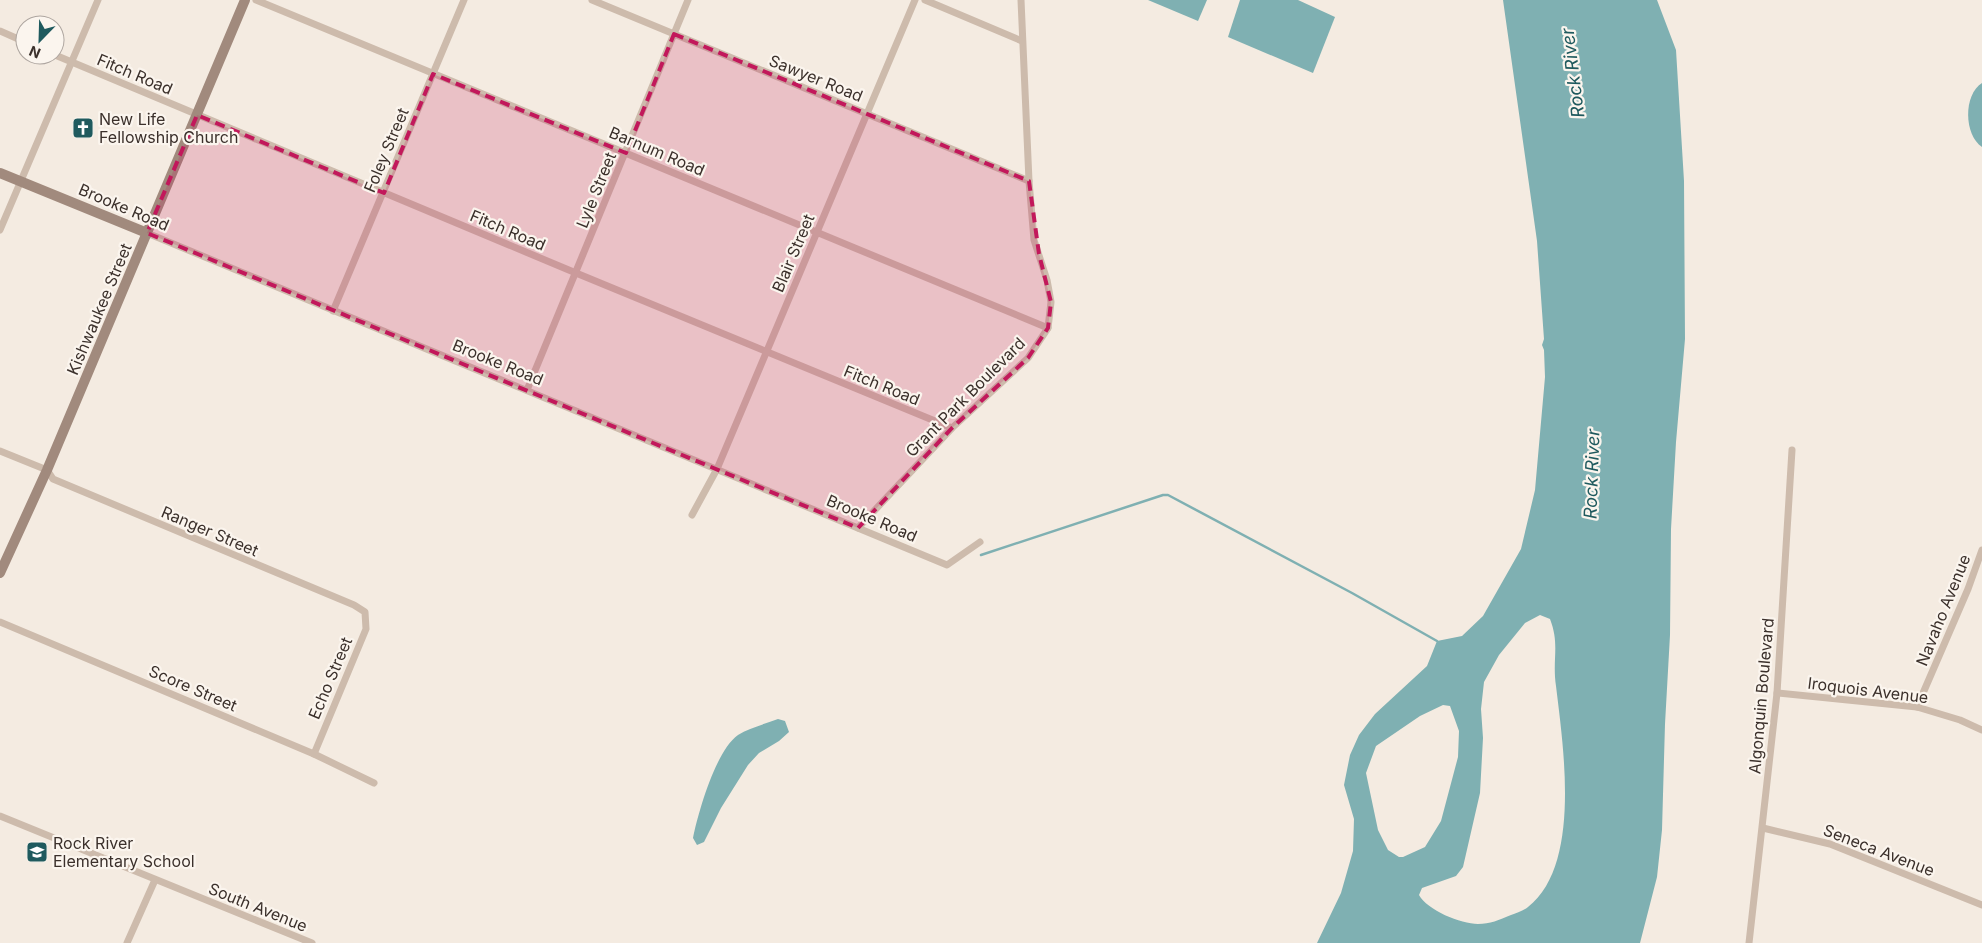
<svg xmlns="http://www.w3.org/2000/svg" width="1982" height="943" font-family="Inter,sans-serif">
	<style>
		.water { fill: #7fb0b2; fill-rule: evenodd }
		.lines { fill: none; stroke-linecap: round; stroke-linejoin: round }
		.stream { stroke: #7fb0b2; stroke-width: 2.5 }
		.street { stroke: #cdbbac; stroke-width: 7 }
		.secondary { stroke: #a18a7d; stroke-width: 10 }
		.marked { fill: #c2185b; fill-opacity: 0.2; stroke: #c2185b; stroke-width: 4; stroke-dasharray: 10 6; stroke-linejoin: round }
		.labels { text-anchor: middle; stroke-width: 4.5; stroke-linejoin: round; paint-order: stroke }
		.street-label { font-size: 16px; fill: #3b302b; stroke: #fbf5ee }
		.poi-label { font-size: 16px; fill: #3b302b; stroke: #fbf5ee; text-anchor: start }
		.water-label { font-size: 18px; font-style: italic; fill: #1f5a5e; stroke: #fbf5ee }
	</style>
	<rect width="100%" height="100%" fill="#f4ebe1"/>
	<g class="water">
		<polygon points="1148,0 1207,0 1198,21"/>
		<polygon points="1240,0 1298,0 1335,17 1313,73 1228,37"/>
		<path d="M1503,0H1657L1676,50L1684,181L1685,339L1676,442L1671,529L1670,635L1665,724L1662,830L1657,877L1640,943H1317L1341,893L1353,851L1354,819L1344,785L1350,755L1359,735L1375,714L1427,666L1437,641L1462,636L1483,616L1521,549L1535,490L1545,377L1544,350L1542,345L1544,339L1537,241ZM1540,615L1550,619C1560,645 1552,659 1556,686C1563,746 1582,865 1528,907C1523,911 1516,913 1511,915C1499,920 1490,924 1478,924C1461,924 1427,910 1419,895L1422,888L1456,876L1463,867L1480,793L1483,738L1481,709L1484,682L1499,655L1525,623ZM1443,705L1450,706L1459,731L1458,757L1441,821L1425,847L1403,857H1399L1388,850L1378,830L1366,773L1376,746L1420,716Z"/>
		<path d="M1982,83V147C1964,135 1963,95 1982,83Z"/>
		<path d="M778,719L785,721L789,732L779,741L759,753L748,765L721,808L704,842L697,845L693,838C698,813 716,750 738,735C749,728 765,724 778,719Z"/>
	</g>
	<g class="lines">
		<polyline class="stream" points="981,555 1163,495 1168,495 1352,593 1437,641"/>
		<g class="street">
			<polyline points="256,0 1048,328"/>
			<polyline points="592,0 1029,181"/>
			<polyline points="925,0 1022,41"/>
			<polyline points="0,31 25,42"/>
			<polyline points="55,55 576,273 952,428"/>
			<polyline points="0,230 98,0"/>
			<polyline points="147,233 947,565 980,542"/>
			<polyline points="333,311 464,0"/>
			<polyline points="527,390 688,0"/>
			<polyline points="0,451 47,470 53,479 354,605 365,612 366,629 314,754"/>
			<polyline points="692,515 717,469 915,0"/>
			<polyline points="858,528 952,428 1028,358 1048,328 1051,302 1047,280 1034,240 1029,181 1021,0"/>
			<polyline points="0,622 314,754 374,783"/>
			<polyline points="1777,693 1917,707 1960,720 1982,730"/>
			<polyline points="1917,707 1968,589 1982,550"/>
			<polyline points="0,816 312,943"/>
			<polyline points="1763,828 1830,844 1982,905"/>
			<polyline points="127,943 155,880"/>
			<polyline points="1749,943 1777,693 1792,450"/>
		</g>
		<g class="secondary">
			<polyline points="0,173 147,233"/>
			<polyline points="0,573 47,470 245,0"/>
		</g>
	</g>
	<path class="marked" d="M674,34L1029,181L1039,254L1051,302L1048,328L1028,358L952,428L858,528L147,233L197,115L384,193L433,74L626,153Z"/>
	<defs>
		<g id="church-square" transform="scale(1.125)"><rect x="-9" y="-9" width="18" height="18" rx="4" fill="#1f5a5e" stroke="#fbf5ee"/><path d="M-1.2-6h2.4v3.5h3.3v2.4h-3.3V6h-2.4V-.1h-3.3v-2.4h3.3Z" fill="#fff"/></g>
		<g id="school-square" transform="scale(1.125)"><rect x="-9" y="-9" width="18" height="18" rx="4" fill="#1f5a5e" stroke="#fbf5ee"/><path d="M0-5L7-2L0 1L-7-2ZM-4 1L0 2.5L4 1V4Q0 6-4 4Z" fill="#fff"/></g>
	</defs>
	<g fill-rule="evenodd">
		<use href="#church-square" x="83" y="128"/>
		<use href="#school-square" x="37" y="852"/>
	</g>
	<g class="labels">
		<g class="street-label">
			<text transform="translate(135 74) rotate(23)" y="6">Fitch Road</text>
			<text transform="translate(816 78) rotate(22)" y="6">Sawyer Road</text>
			<text transform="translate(386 150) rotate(-67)" y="6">Foley Street</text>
			<text transform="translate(657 151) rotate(23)" y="6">Barnum Road</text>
			<text transform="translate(596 190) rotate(-68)" y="6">Lyle Street</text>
			<text transform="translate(124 207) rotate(23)" y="6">Brooke Road</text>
			<text transform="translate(508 230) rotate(23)" y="6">Fitch Road</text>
			<text transform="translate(793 253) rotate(-67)" y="6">Blair Street</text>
			<text transform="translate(99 309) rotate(-67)" y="6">Kishwaukee Street</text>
			<text transform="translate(498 362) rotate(22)" y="6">Brooke Road</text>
			<text transform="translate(882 385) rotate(22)" y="6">Fitch Road</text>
			<text transform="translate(965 397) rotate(-45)" y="6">Grant Park Boulevard</text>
			<text transform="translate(872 518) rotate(23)" y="6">Brooke Road</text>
			<text transform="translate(210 531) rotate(23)" y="6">Ranger Street</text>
			<text transform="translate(1943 610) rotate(-68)" y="6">Navaho Avenue</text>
			<text transform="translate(330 678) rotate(-67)" y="6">Echo Street</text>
			<text transform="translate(193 688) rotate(23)" y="6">Score Street</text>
			<text transform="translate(1868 690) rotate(7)" y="6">Iroquois Avenue</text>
			<text transform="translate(1761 696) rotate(-85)" y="6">Algonquin Boulevard</text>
			<text transform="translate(1879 850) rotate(21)" y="6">Seneca Avenue</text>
			<text transform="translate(258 907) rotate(22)" y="6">South Avenue</text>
		</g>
		<g class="poi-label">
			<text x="99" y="125">New Life<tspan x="99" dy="18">Fellowship Church</tspan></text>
			<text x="53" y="849">Rock River<tspan x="53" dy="18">Elementary School</tspan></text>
		</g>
		<g class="water-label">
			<text transform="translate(1573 73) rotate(-97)" y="6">Rock River</text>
			<text transform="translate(1592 474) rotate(-88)" y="6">Rock River</text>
		</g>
	</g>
	<g transform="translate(40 40) rotate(203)"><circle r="24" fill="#fbf5ee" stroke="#aea6a0"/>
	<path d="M0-4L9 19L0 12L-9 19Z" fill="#1f5a5e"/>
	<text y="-8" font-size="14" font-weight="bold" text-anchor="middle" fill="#3b302b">N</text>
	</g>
</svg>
